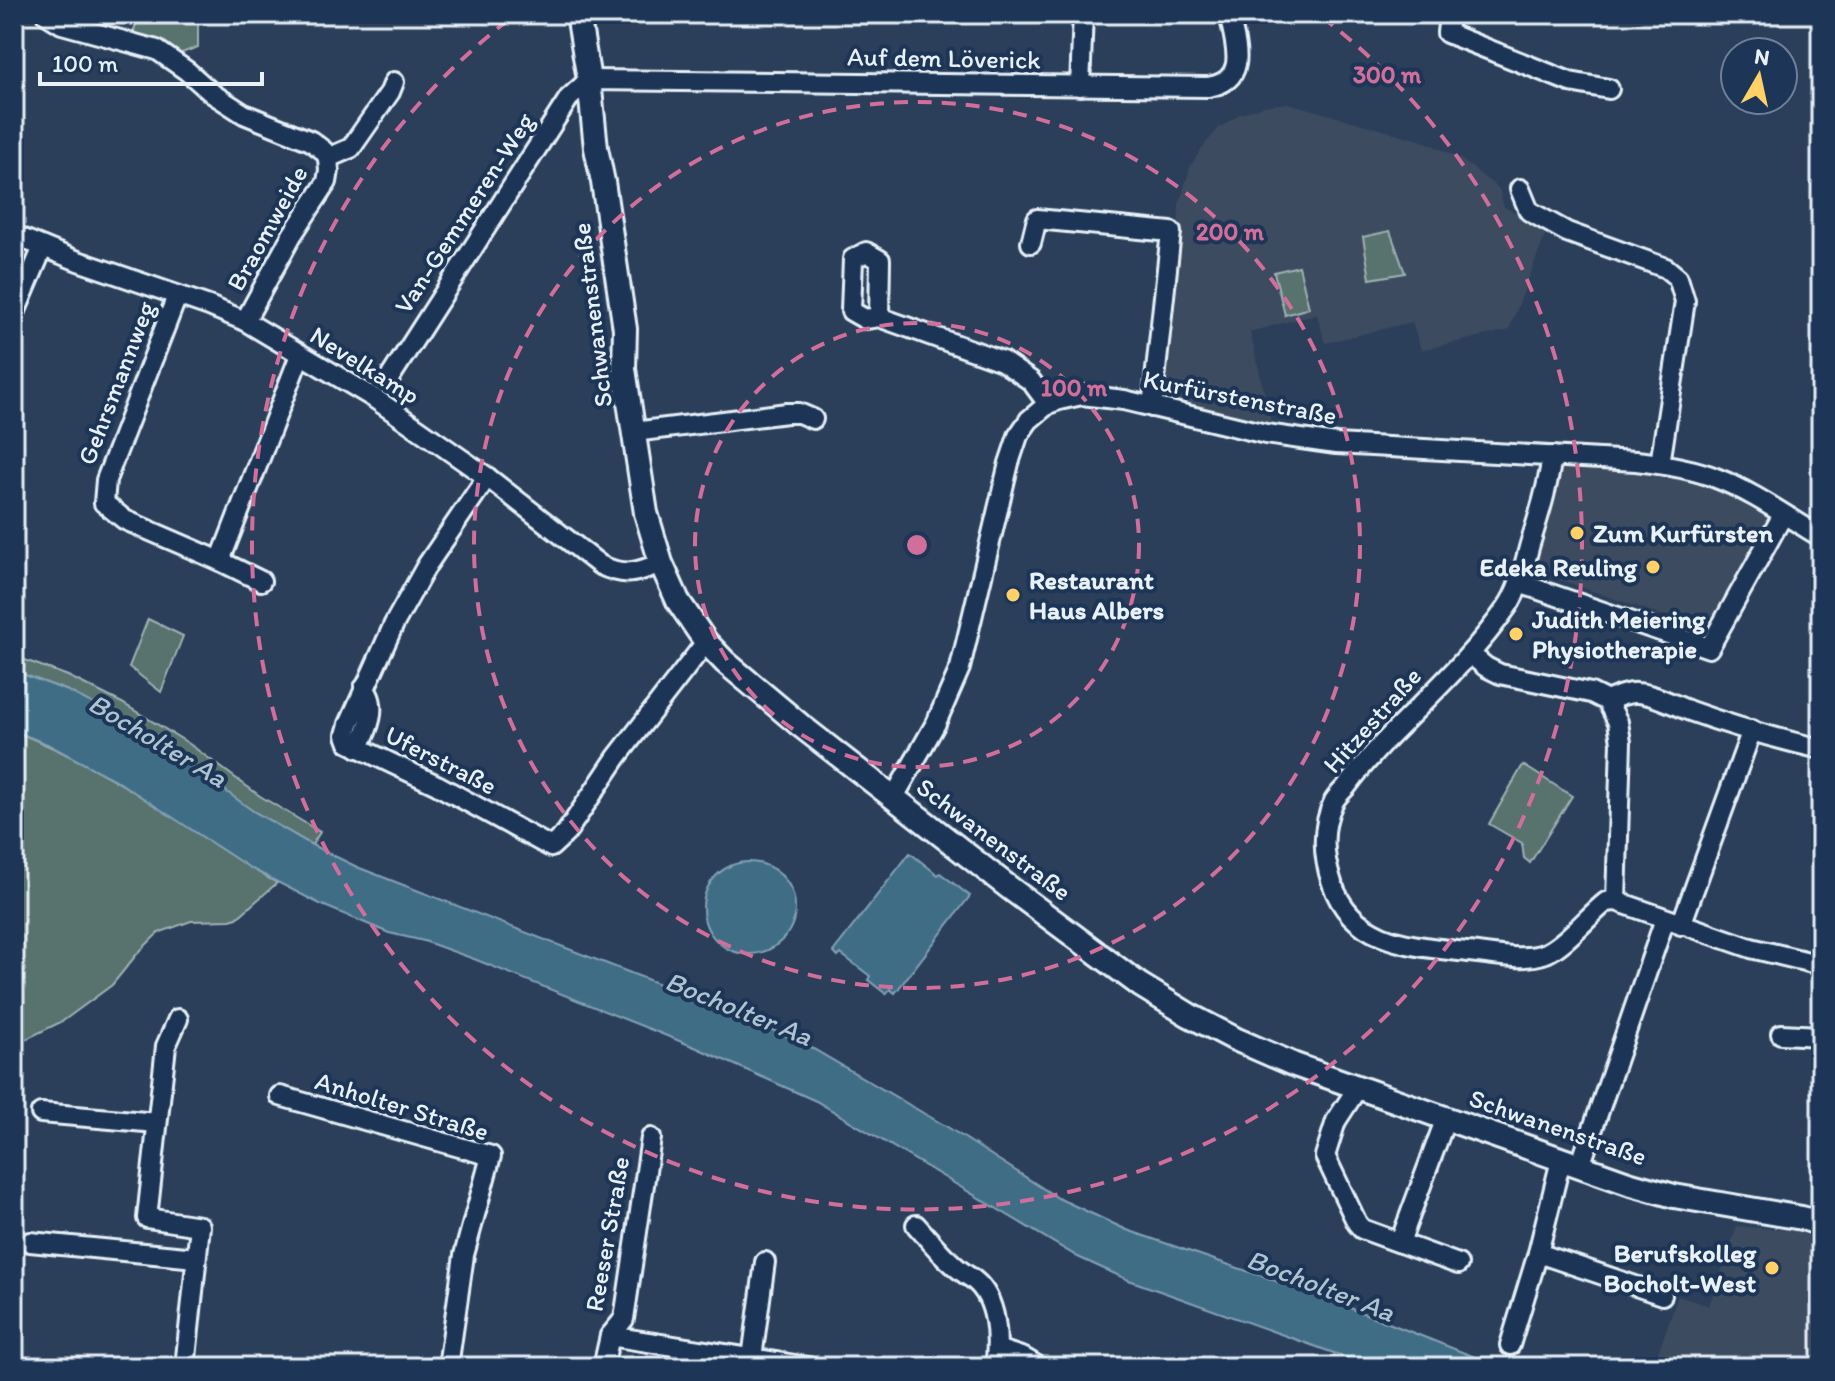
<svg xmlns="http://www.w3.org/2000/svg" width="1835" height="1381" font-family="Itim,sans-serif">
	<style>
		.built { fill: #3c4b60 }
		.green { fill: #59726e; stroke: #a0b2b3; stroke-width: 2 }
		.water { fill: #416d86; stroke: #84a2b4; stroke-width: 2 }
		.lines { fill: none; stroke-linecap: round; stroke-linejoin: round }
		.minor-casing { stroke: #e8f1f8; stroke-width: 24 }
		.tertiary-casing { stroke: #e8f1f8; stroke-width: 28 }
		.minor { stroke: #1d3557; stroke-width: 18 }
		.tertiary { stroke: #1d3557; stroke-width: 22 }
		.ring { fill: none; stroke: #d16f9a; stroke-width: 4; stroke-dasharray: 14 10 }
		.poi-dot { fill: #ffd166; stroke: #1d3557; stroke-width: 3 }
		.labels { text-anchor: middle; stroke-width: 8; stroke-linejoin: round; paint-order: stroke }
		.street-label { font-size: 26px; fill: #e8f1f8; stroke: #1d3557 }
		.poi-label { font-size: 26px; font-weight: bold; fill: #e8f1f8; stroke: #1d3557; text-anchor: start }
		.water-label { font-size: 28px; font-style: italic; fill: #aec3d0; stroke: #1d3557 }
		.centre { fill: #d16f9a; stroke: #1d3557; stroke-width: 4 }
		.ring-label { font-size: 24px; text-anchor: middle; font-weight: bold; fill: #d16f9a; stroke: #1d3557; stroke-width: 8; stroke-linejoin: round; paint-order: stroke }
	</style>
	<rect width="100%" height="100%" fill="#2b3f5b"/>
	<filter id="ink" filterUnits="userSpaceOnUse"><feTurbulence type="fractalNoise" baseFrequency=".0125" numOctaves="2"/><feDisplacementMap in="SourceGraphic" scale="16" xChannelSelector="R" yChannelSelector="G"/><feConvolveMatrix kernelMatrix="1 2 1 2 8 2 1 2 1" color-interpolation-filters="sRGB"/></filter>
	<g filter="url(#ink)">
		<g class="built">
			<polygon points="1288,103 1426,142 1461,159 1499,189 1504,207 1548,228 1509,330 1421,350 1412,322 1325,343 1317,314 1250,332 1271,422 1161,398 1178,243 1179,205 1191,165 1202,148 1218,129 1240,114 1263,106"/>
			<polygon points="1559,464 1642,469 1698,481 1730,492 1772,516 1771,527 1713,633 1529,569"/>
			<polygon points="1737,1226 1795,1231 1821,1240 1821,1367 1653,1367 1678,1296 1709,1306"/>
		</g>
		<g class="green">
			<polygon points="139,14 198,14 198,47 179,54 158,42 133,34"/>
			<polygon points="1390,231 1405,273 1370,279 1363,237"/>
			<polygon points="1299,266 1309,308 1285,315 1274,272"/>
			<polygon points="148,619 183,636 161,692 129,667"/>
			<polygon points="14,656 68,676 122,703 188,743 260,796 320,832 312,845 253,811 68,691 14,671"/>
			<path d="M14,731C49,745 82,761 114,780C170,812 221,852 277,883L237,918L230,920L191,921L158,933L137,954L112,985L63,1021L14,1045Z"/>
			<polygon points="1523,765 1572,796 1530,863 1524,858 1522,843 1489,824"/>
		</g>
		<g class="water">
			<polygon points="14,671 68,691 137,726 253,811 312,845 357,867 716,1006 803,1043 949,1128 1058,1198 1127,1230 1320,1296 1500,1367 1373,1367 1126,1279 1078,1257 816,1101 697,1048 474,959 424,941 389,933 320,904 250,868 117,781 47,744 14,731"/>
			<polygon points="910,853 938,875 940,873 970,896 895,993 890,989 886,994 868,980 870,976 841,954 838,957 833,952"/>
			<circle cx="749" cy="908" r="46"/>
		</g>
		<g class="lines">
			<g class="minor-casing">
				<g id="minor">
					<polyline points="46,14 62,24 157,50 187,71 213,94 244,114 311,141 324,151 328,158 329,170 327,182 292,235 245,321"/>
					<polyline points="1449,14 1447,33 1570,82 1609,89"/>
					<polyline points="1080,86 1083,14"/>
					<polyline points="328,158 351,148 390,92 394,82"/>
					<polyline points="1520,189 1529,211 1567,232 1666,268 1678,278 1685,301 1660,464"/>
					<path d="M14,235L78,261L209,306L245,321L374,398L487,477L600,565C625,577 636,573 661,563"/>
					<polyline points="1031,243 1037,219 1171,232 1152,407"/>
					<polyline points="177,296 106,480 104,503 125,520 220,561 300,355"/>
					<polyline points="14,315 43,247"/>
					<polyline points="879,317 865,319 851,311 853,259 866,252 880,260 879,317 1002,361 1031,381 1048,404"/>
					<path d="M389,379L569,98L589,80L1208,87C1250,80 1235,44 1229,14"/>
					<polyline points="634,432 787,413 799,413 813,419"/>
					<path d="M1552,456C1548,486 1539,515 1530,544C1524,565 1520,588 1507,607C1473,656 1427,698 1385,741C1371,756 1358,771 1346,787C1342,791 1337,796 1334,801C1321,827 1323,857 1332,883C1353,945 1414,946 1468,952C1492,954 1524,962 1546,953C1566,944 1588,916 1606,902L1616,901L1751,948L1821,965"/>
					<polyline points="487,477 427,565 394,624 349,724 346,735 349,743 437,785 551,847 566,833 617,757 706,642"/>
					<polyline points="220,561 261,581"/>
					<polyline points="1519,583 1709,648 1783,515"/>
					<path d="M1470,654L1486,667L1500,674L1591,693L1607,701C1616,697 1627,692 1637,693C1655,694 1673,705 1690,711C1732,726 1777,739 1821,749"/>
					<polyline points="1607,701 1618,722 1621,742 1616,901"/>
					<path d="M358,748C368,730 379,706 364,688"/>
					<path d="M894,797L936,723L960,668L1009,463L1018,436L1029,420L1048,404L1059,400L1082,395L1124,400L1266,434L1336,444L1636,461C1663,464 1691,468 1716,478C1753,492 1787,517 1821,537"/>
					<polyline points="1681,925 1752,730"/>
					<polyline points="178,1019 166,1046 147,1218 200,1226 185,1367"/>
					<polyline points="1781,1034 1821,1036"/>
					<polyline points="1358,1087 1336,1121 1325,1156 1357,1223 1362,1229 1458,1264"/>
					<polyline points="280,1096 491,1156 464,1255 448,1367"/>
					<polyline points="41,1113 157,1123"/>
					<polyline points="1580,1166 1665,919"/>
					<path d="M916,1225C925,1235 935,1247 945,1257C951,1262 957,1269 964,1273C967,1276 971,1277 974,1280C998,1299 999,1340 995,1367"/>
					<polyline points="30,1242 196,1258"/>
					<polyline points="1400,1242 1446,1118"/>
					<polyline points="1538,1253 1662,1295"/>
					<polyline points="610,1336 624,1319 651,1138"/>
					<polyline points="1510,1345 1538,1253 1561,1160"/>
					<polyline points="997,1349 1024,1358 1039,1367"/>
					<polyline points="752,1358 765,1262"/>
					<polyline points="603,1367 610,1336 808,1367"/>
				</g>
			</g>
			<g class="tertiary-casing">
				<polyline id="tertiary" points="578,14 589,80 596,148 603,182 625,329 624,369 646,513 661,563 678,601 706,642 725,662 800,725 1011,889 1140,985 1189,1015 1235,1039 1295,1065 1628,1183 1674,1196 1802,1218 1821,1224"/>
			</g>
			<use href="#minor" class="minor"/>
			<use href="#tertiary" class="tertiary"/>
		</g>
	</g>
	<g class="ring">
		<circle cx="917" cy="545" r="222"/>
		<circle cx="917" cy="545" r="443"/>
		<path d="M1322 17A665 665 0 1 1 512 17"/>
	</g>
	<g class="poi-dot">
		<circle cx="1577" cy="533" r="8"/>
		<circle cx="1653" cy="567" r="8"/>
		<circle cx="1013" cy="595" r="8"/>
		<circle cx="1516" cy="634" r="8"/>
		<circle cx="1772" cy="1268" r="8"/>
	</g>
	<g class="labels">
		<g class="street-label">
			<text transform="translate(944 58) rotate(1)" y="9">Auf dem Löverick</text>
			<text transform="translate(464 213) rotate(-57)" y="9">Van-Gemmeren-Weg</text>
			<text transform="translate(267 228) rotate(-61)" y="9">Braomweide</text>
			<text transform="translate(592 315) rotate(-97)" y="9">Schwanenstraße</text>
			<text transform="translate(365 365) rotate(32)" y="9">Nevelkamp</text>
			<text transform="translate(116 383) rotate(-69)" y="9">Gehrsmannweg</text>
			<text transform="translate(1240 397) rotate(11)" y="9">Kurfürstenstraße</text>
			<text transform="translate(1372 720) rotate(-48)" y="9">Hitzestraße</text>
			<text transform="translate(441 760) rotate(27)" y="9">Uferstraße</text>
			<text transform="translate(994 839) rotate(37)" y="9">Schwanenstraße</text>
			<text transform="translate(402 1106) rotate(17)" y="9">Anholter Straße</text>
			<text transform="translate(1558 1127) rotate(19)" y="9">Schwanenstraße</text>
			<text transform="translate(607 1234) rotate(-80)" y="9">Reeser Straße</text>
		</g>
		<g class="poi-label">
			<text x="1593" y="542">Zum Kurfürsten</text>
			<text x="1637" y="576" text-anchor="end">Edeka Reuling</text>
			<text x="1029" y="589">Restaurant<tspan x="1029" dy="30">Haus Albers</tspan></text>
			<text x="1532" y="628">Judith Meiering<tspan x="1532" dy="30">Physiotherapie</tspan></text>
			<text x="1756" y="1262" text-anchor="end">Berufskolleg<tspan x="1756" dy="30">Bocholt-West</tspan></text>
		</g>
		<g class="water-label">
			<text transform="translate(158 740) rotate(31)" y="10">Bocholter Aa</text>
			<text transform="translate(739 1008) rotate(22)" y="10">Bocholter Aa</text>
			<text transform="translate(1321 1285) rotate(21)" y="10">Bocholter Aa</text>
		</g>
	</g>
	<circle cx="917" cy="545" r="12" class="centre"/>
	<g class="ring-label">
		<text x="1387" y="83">300 m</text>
		<text x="1230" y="240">200 m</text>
		<text x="1074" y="396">100 m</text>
	</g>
	<rect width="1835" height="1381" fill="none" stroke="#1d3557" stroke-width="48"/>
	<rect x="24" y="24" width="1787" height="1333" fill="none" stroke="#e8f1f8" stroke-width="3" filter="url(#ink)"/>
	<g transform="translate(1759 76) rotate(9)"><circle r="38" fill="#1d3557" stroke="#6e8097" stroke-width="2"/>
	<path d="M0-6L14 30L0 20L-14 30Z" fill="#ffd166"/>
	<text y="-12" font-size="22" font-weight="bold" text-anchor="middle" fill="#e8f1f8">N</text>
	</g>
	<path d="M40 72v12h222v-12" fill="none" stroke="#e8f1f8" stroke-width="4"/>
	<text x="52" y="72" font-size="24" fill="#e8f1f8" stroke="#1d3557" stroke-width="6" paint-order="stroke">100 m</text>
</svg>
